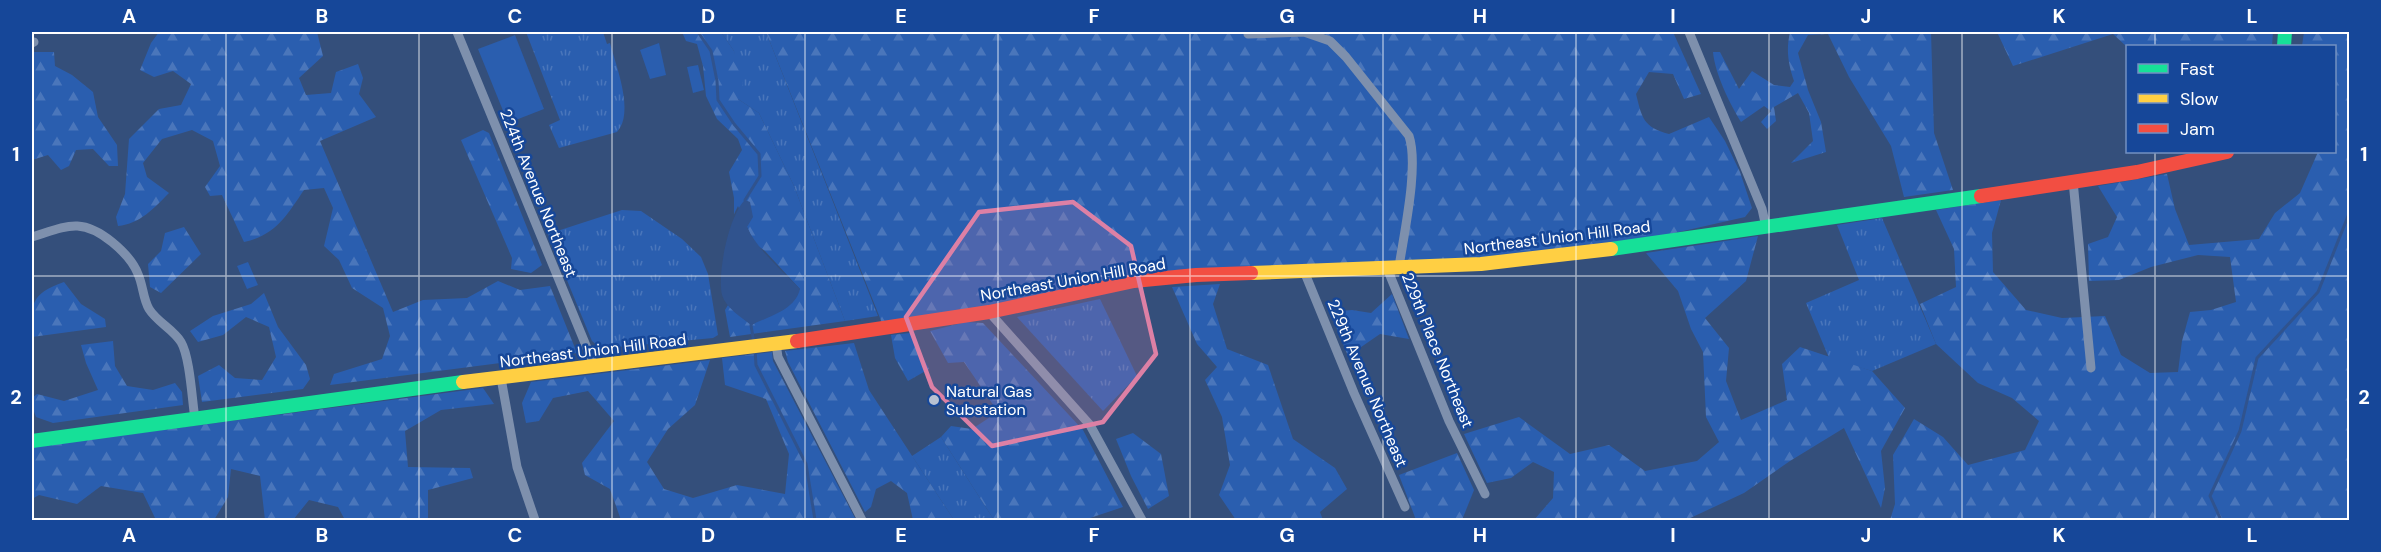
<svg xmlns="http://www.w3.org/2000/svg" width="2381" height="552" font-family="'DM Sans',sans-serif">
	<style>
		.grass { fill: url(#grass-tufts) }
		.forest { fill: url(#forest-firs) }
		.garden { fill: #2a5eaf }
		.water { fill: #30538e }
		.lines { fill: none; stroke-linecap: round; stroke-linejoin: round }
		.stream { stroke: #30538e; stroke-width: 3 }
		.street { stroke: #7e90ad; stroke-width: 9 }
		.fast { stroke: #16e098; stroke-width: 14 }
		.slow { stroke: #ffcf43; stroke-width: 14 }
		.jam { stroke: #f24e42; stroke-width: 14 }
		.marked { fill: #dd80a5; fill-opacity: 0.2; stroke: #dd80a5; stroke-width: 4.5; stroke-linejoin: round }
		.grid { fill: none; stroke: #fff; stroke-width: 1.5; stroke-opacity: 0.55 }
		.poi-dot { fill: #b8c1d1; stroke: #164799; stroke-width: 2 }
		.labels { text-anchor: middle; stroke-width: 5; stroke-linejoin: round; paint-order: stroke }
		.street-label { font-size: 16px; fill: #fff; stroke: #164799 }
		.poi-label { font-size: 16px; fill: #fff; stroke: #164799; text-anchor: start }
		.neatline { fill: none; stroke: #fff; stroke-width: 2 }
		.grid-label { font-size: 20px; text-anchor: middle; font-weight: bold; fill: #fff }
	</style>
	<defs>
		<pattern id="grass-tufts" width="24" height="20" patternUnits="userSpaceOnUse" patternTransform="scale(1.5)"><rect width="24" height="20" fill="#2a5eaf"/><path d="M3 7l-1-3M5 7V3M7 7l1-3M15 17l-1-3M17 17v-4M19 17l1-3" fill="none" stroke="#4a76bb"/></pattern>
		<pattern id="forest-firs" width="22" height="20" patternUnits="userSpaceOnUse" patternTransform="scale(1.5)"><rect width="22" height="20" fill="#2a5eaf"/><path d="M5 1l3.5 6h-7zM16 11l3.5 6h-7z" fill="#4a76bb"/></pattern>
	</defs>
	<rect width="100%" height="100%" fill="#344f7b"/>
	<g class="grass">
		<path d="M526,32H603L607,44L610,43C616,66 635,113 617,132L559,148L549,125L560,120Z"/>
		<polygon points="721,32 766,32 878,316 845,321 794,186 759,113 738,99 734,51"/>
		<polygon points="622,210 641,211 682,239 701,257 708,274 718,335 713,338 607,348 599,347 592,341 548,234"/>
		<polygon points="1882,218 1936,344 1872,371 1829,358 1806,303 1859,280 1837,225"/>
		<polygon points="1100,299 1137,376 1103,411 1017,317"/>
		<polygon points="941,437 994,520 954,520 912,456"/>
	</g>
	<g class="forest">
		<path d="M159,32H317L323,56L299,78L306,95L331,93L336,72L358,64L363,78L359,94L376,117L320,141L393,312L423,300L467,298L498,281L520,290L550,286L577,353L330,385L334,374L382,359L390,336L383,308L352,288L339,260L324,246L333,208L324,188L304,190C287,215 276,235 244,242L222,195L210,196L205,187L220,166L213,141L192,130L162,139L143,163L147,177L169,193C154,208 140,224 118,226L116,217L125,194L129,139L159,109L181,105L191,84L173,71L154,77L140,70L151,43Z"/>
		<polygon points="682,32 721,32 734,51 743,84 738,99 759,113 794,186 845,321 730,337 725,310 728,305 752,325 800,289 765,251 754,243 738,206 734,214 734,198 729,172 742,150 738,139 717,119 706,96 703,66 697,44 686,41"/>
		<path d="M766,32H1673L1701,94L1684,99L1673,74L1649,72L1636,94C1642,118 1643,127 1669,134L1709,117L1725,141L1740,172L1752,208L1745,217L1595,251L1196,275L884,328Z"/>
		<path d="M1790,32H1931L1934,133L1953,190L1904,197L1891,146L1849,77L1828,34L1808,35L1798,53L1808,90L1821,122L1826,152L1791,163L1813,141L1809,113L1798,93L1774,107L1776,121L1767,129L1761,122L1771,111L1764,106L1741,122C1730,104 1715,74 1713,52H1720L1739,89L1752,71L1774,85L1790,87L1794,81C1788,63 1786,50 1790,32Z"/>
		<polygon points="1997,32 2273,32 2272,46 2127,47 2113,34 2013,66"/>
		<polygon points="2304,32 2349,32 2349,520 1890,520 1895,504 1893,455 1914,419 1943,437 1968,465 2025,450 2039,421 2012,398 1978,383 1936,344 1920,304 1956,287 1954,249 1936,210 2001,200 1992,233 1993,272 2026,310 2062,318 2105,316 2121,355 2150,373 2178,372 2182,341 2190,312 2211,310 2236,302 2230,257 2198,255 2151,267 2119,280 2089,281 2088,244 2108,237 2117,217 2098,186 2167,174 2175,209 2189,245 2259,239 2275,213 2300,193 2318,152 2334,152 2334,46 2302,46"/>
		<polygon points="32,52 54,52 55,66 72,75 93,92 98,117 117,145 118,166 109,166 93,149 76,150 69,166 61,170 48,155 32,160"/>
		<polygon points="483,130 489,133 542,265 531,273 511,269 512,258 461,140"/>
		<polygon points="184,227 201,254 161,293 150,287 148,264 161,251 165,233"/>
		<polygon points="1758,236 1746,281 1705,318 1729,348 1726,381 1741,420 1787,400 1782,364 1800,347 1872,371 1905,408 1881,451 1885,488 1881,508 1844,428 1790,461 1744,493 1686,520 1534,520 1553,498 1554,472 1533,462 1511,478 1487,483 1464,434 1519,417 1570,454 1609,445 1645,471 1697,461 1719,442 1706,417 1703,352 1691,329 1678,291 1646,253"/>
		<path d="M64,282L81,304L105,319L106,327L32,337C31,304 30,294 64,282Z"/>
		<polygon points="1220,284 1213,304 1227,349 1268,365 1293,439 1335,468 1347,489 1320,512 1323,520 1236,520 1219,495 1230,465 1222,417 1205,380 1217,367 1197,344 1172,287"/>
		<polygon points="264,293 278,327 306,365 310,379 303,389 202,402 198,376 219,365 235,378 262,380 276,357 269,327 246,317 223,335 198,342 190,331 213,316 251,304"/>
		<polygon points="1392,294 1409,339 1380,334 1348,356 1330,312 1352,310 1371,313"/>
		<polygon points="966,322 983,323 1083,430 1123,507 1084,520 994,520 941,437 951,426 972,429 998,412 964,362 948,363 930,331"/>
		<polygon points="910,333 929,369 908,381 895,358 891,335"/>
		<polygon points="113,341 115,366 127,386 153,390 175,383 182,392 183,405 53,423 36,417 32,406 32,398 37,394 64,401 98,390 86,363 81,345"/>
		<polygon points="854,343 869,390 954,520 913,520 907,493 891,481 876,489 871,507 865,512 788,362 785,351"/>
		<polygon points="772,352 773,361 856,520 621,520 610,489 585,475 582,463 614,421 588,391 553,398 539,421 526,423 522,403 531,382 710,360 695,405 668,429 647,462 664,489 693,498 737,485 785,494 789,454 766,399 725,385 722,358"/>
		<polygon points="483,388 494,404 441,410 405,431 408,467 470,468 473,478 428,490 428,519 436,520 345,520 338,507 309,500 293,520 265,520 260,476 231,469 228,497 214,520 156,520 143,493 101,486 77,504 39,495 32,499 32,447"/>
		<polygon points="1133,433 1161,454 1169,496 1148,509 1131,476 1116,439"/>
		<polygon points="1457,453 1474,490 1462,520 1416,520 1399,475"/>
	</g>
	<g class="garden">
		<polygon points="515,35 544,109 508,123 478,49"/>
		<polygon points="659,43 666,75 650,79 640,50"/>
		<polygon points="698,65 704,90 693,93 687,67"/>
		<polygon points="248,262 258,285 247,289 237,266"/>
	</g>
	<path class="water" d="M745,200L750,202L753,217L747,227C758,251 782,270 800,289C795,310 770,316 751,325C741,317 726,308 722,295C717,273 729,215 745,200Z"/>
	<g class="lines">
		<g class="stream">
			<polyline points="698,32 711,51 717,81 718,100 734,124 759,154 760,176 745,200"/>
			<polyline points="2349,32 2350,37"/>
			<polyline points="751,325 754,344"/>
			<polyline points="755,350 756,365 806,464 815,520"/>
			<polyline points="2221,520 2210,496 2240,431 2257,358 2318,292 2350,211"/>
		</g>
		<g class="street">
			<polyline points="457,32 594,365"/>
			<polyline points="1689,32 1762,209 1766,227"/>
			<path d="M1248,34L1304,32L1330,41L1346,57L1409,136C1419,166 1404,233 1399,267L1389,273L1449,421L1485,494"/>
			<polyline points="32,43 34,42"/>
			<polyline points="2073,181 2091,368"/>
			<path d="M32,237C67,226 81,217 112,242C123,251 133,261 138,274C143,285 143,299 149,309C157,322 173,329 181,342C190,357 192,400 195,419"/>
			<polyline points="1304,271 1354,393 1405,507"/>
			<polyline points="989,312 1090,425 1142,520"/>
			<polyline points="776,344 778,357 862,520"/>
			<polyline points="501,378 517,467 535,520"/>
		</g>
		<g class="fast">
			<polyline points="2284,46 2285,32"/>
			<polyline points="1611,249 1981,196"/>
			<polyline points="32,441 463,382"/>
		</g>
		<g class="slow">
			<polyline points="1251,273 1481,264 1611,249"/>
			<polyline points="463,382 797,341"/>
		</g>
		<g class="jam">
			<polyline points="1981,196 2137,172 2227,152"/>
			<polyline points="797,341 989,312 1134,281 1196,275 1251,273"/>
		</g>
	</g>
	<path class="marked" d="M1073,202L1131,246L1156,354L1103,422L992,446L932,387L906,317L979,212Z"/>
	<path class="grid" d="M226,32V520M419,32V520M612,32V520M805,32V520M998,32V520M1190,32V520M1383,32V520M1576,32V520M1769,32V520M1962,32V520M2155,32V46M2155,152V520M32,276H2350"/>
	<circle class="poi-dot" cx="934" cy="400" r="6"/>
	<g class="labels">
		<g class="street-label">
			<text transform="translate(539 193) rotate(68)" y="6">224th Avenue Northeast</text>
			<text transform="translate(1557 237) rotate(-7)" y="6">Northeast Union Hill Road</text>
			<text transform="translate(1073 279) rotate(-10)" y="6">Northeast Union Hill Road</text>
			<text transform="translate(593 350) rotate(-7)" y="6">Northeast Union Hill Road</text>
			<text transform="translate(1438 350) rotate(68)" y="6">229th Place Northeast</text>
			<text transform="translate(1368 383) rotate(67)" y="6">229th Avenue Northeast</text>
		</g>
		<g class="poi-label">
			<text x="946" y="397">Natural Gas<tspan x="946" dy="18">Substation</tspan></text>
		</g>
	</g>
	<rect width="2381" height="552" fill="none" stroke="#164799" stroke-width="66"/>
	<rect x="2126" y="45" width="210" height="108" fill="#164799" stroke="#7391c2" stroke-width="1.5"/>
	<rect x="2138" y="64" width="30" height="9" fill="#16e098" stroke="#7391c2" stroke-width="1.5"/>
	<text x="2180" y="75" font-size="18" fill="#ffffff">Fast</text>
	<rect x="2138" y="94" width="30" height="9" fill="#ffcf43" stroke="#7391c2" stroke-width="1.5"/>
	<text x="2180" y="105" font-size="18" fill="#ffffff">Slow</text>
	<rect x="2138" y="124" width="30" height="9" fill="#f24e42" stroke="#7391c2" stroke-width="1.5"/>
	<text x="2180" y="135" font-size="18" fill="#ffffff">Jam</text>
	<rect x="33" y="33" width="2315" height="486" class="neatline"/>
	<g class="grid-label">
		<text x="129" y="23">A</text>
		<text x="322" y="23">B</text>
		<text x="515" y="23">C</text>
		<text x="708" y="23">D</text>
		<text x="901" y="23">E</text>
		<text x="1094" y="23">F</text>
		<text x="1287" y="23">G</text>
		<text x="1480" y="23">H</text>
		<text x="1673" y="23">I</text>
		<text x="1866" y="23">J</text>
		<text x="2059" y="23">K</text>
		<text x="2252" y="23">L</text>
		<text x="16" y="161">1</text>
		<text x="2364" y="161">1</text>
		<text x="16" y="404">2</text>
		<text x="2364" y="404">2</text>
		<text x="129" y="542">A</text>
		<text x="322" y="542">B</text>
		<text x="515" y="542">C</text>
		<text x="708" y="542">D</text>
		<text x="901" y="542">E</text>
		<text x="1094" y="542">F</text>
		<text x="1287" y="542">G</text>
		<text x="1480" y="542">H</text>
		<text x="1673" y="542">I</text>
		<text x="1866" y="542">J</text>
		<text x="2059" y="542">K</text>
		<text x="2252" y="542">L</text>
	</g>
</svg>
